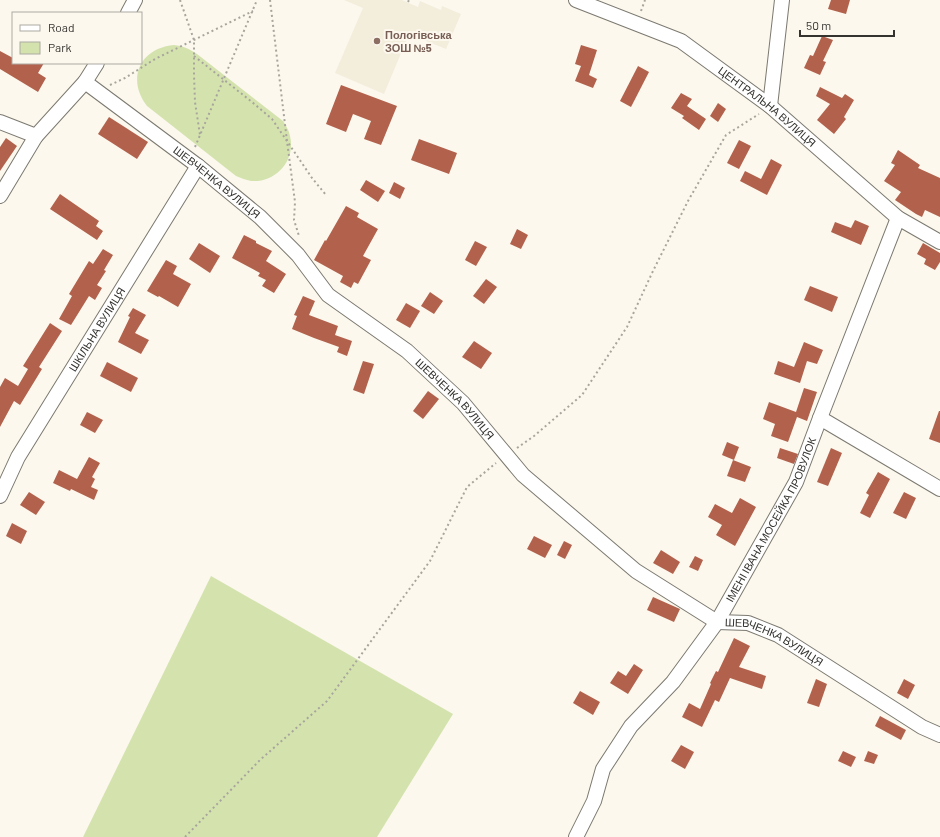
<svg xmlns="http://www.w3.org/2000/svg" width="940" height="837" font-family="Barlow,sans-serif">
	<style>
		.built { fill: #f3eddc }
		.green { fill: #d4e3ae }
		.building { fill: #b2624c }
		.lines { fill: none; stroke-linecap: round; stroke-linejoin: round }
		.minor-casing { stroke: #7c7970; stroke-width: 16 }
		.path { stroke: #a8a59d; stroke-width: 2; stroke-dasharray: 2 3; stroke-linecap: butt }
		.minor { stroke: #fff; stroke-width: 14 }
		.education-dot { fill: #8d6e63; stroke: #fcf8ee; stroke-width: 1.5 }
		.labels { text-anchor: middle; stroke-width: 4; stroke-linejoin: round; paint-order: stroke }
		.education-label { font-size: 11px; font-weight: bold; fill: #785e54; stroke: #fcf8ee; text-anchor: start }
		.street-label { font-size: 11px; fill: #34332f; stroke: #fcf8ee }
	</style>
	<rect width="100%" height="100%" fill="#fcf8ee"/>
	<polygon class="built" points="344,0 402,0 418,7 420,1 441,10 442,6 461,14 446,49 409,34 384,94 335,73 363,8"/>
	<g class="green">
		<path d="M174,45C183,46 190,49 197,54L283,121C286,126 289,130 290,136C296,160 276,183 251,181C246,180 241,178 236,176L147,106C126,79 140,48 174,45Z"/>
		<polygon points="211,576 453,714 377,837 83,837"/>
	</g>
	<g class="building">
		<polygon points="831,0 850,0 846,14 828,9"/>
		<polygon points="822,36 833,40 823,61 826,62 820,75 804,68 810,55 813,56"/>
		<polygon points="581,45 597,50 589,75 597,79 593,88 575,81 581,66 575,64"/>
		<polygon points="0,51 13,58 13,63 22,63 24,64 25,63 44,63 38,73 46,78 38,92 0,69"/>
		<polygon points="638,66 649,72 631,107 620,101"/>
		<polygon points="341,85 397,106 381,145 364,139 371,121 353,114 346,132 326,124"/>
		<polygon points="820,87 842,98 845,94 854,100 844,117 846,119 834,134 817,120 830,104 816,96"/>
		<polygon points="681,93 692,99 687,106 706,119 699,130 682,118 684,116 671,108"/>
		<polygon points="718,103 726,109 718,122 710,116"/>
		<polygon points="109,117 148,142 137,159 98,134"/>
		<polygon points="6,138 17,146 0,171 0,147"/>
		<polygon points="419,139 457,153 449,174 411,160"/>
		<polygon points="739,140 751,146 739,169 727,163"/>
		<polygon points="898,150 920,165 918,168 940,178 940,217 925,210 922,217 916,214 895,200 901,192 884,181 895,165 891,163"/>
		<polygon points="771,159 782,165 767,195 740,181 745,171 761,179"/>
		<polygon points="366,180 385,191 378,202 360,190"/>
		<polygon points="394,182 405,188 400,199 389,193"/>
		<polygon points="60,194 99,221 96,226 103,231 97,240 50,209"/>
		<polygon points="346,206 359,213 357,217 378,229 363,256 371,260 358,284 354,282 351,288 340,282 343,276 314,260 325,240 326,241"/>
		<polygon points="855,220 869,226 861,245 831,232 835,222 851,228"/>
		<polygon points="517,229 528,235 521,249 510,244"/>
		<polygon points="244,235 256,241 256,243 272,251 266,261 286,274 274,293 262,286 266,280 258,276 260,273 232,258"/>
		<polygon points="475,241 487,247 476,266 465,260"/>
		<polygon points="199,243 220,256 210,273 189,259"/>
		<polygon points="923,243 940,253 940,262 935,270 924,264 926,259 917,254"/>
		<polygon points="103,249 113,255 104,270 106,271 97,285 102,288 95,300 89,296 71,325 59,319 72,296 69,294 89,261 93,264"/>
		<polygon points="166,260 177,266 173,274 191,284 178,307 159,296 158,297 147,291"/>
		<polygon points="486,279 497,287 484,304 473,296"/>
		<polygon points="810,286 838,297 832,312 804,300"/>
		<polygon points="430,292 443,301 434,314 421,306"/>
		<polygon points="303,296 315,301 309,315 338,326 335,335 352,341 347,356 337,352 339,347 314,338 292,329 297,316 294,315"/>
		<polygon points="406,303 420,311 410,328 396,320"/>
		<polygon points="133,308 146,315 135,333 149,340 141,354 118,342 130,317 128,316"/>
		<polygon points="50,323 62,331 39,367 42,369 20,405 14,401 0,427 0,387 5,378 18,386 28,369 23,366"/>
		<polygon points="474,341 492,353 481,369 462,357"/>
		<polygon points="804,342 823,350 817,364 807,361 800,383 774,374 778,361 794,367"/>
		<polygon points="363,361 374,364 364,394 353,390"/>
		<polygon points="107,362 138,378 131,392 100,376"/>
		<polygon points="804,388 817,392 807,421 797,417 788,442 771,436 775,424 763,419 769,402 796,412"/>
		<polygon points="428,391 439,399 423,419 413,411"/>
		<polygon points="939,411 940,411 940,443 929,439"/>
		<polygon points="87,412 103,420 95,433 80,425"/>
		<polygon points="727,442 739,447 734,460 722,455"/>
		<polygon points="780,448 798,454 794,464 777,458"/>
		<polygon points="831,448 842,453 828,486 817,482"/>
		<polygon points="89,457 100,463 92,477 95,479 91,487 98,490 94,500 71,489 70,491 53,483 59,470 77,479"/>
		<polygon points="733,460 751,467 745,482 727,476"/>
		<polygon points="878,472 890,479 870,518 860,513 869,495 866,493"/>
		<polygon points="29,492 45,502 36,515 20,505"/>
		<polygon points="904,492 916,498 906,519 893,513"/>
		<polygon points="740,498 756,507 735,546 716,535 722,525 708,517 715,504 732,513"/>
		<polygon points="12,523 27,531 21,544 6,536"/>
		<polygon points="534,536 552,545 545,558 527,549"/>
		<polygon points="564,541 572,545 565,559 557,555"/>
		<polygon points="661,550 680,562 673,574 653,563"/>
		<polygon points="695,556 703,560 698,571 689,567"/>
		<polygon points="653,597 680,609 674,622 647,610"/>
		<polygon points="734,638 750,646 739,667 766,676 762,689 730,678 719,702 715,700 702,727 682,717 689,703 700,709 711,684 710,683 716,671 718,672"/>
		<polygon points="634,664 643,670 628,694 610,683 618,671 626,676"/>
		<polygon points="816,679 827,684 819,707 807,703"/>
		<polygon points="904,679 915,685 908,699 897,693"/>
		<polygon points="580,691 600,702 593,715 573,703"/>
		<polygon points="880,716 906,730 901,740 875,726"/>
		<polygon points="681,745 694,752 685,769 671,761"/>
		<polygon points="843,751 856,757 851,767 838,761"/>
		<polygon points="868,751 878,755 874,764 864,761"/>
	</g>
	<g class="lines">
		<g class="minor-casing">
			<g id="minor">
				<path id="s1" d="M576,0L681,41L770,106L898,218L940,242"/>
				<polyline points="128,13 135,0"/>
				<polyline points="85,82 97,63"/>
				<polyline points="770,106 782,0"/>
				<path id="s2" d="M0,122L36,136L85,82L198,166L260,217L298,255L328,295L407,351L463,403L523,475L636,571L717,622L748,623L778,635L922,727L940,735"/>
				<polyline points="0,196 36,136"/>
				<polyline points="820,418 940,489"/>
				<path id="s3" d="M0,496L18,457L198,166"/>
				<path id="s4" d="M576,837L594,801L603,769L631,726L673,682L717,622L796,482L820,418L898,218"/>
			</g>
		</g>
		<g class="path">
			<polyline points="180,0 194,40 194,75 195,102 200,135"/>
			<polyline points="270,0 287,141 295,202 294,220 299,236"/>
			<polyline points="408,2 409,0"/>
			<polyline points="641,11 645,0"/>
			<polyline points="194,56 252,102 272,119 312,178 326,195"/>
			<polyline points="110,85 125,78 155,59 253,11"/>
			<polyline points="195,147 257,0"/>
			<polyline points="517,448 534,436 582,395 627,327 653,271 688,201 726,135 759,114"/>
			<polyline points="185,837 260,760 327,701 430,561 467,487 496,463"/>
		</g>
		<use href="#minor" class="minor"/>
	</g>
	<circle class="education-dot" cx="377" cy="41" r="4"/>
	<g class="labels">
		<g class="education-label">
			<text x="385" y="39">Пологівська<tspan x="385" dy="13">ЗОШ №5</tspan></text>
		</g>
		<g class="street-label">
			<text dy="4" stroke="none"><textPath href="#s1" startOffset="221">ЦЕНТРАЛЬНА ВУЛИЦЯ</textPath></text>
			<text dy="4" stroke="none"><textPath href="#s2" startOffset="277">ШЕВЧЕНКА ВУЛИЦЯ</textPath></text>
			<text dy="4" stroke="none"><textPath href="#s3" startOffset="193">ШКІЛЬНА ВУЛИЦЯ</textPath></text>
			<text dy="4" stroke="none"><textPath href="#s2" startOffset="601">ШЕВЧЕНКА ВУЛИЦЯ</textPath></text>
			<text dy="4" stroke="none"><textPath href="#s4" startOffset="376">ІМЕНІ ІВАНА МОСЕЙКА ПРОВУЛОК</textPath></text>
			<text dy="4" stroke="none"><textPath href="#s2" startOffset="1009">ШЕВЧЕНКА ВУЛИЦЯ</textPath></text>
		</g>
	</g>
	<rect x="12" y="12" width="130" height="52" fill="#fcf8ee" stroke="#aca9a2"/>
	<rect x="20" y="25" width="20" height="6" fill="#ffffff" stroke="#aca9a2"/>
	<text x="48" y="32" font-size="12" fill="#34332f">Road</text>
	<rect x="20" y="42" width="20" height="12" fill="#d4e3ae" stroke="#aca9a2"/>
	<text x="48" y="52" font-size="12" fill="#34332f">Park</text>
	<path d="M800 30v6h94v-6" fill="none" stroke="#34332f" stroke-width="2"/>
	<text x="806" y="30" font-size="12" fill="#34332f" stroke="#fcf8ee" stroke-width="3" paint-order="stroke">50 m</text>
</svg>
